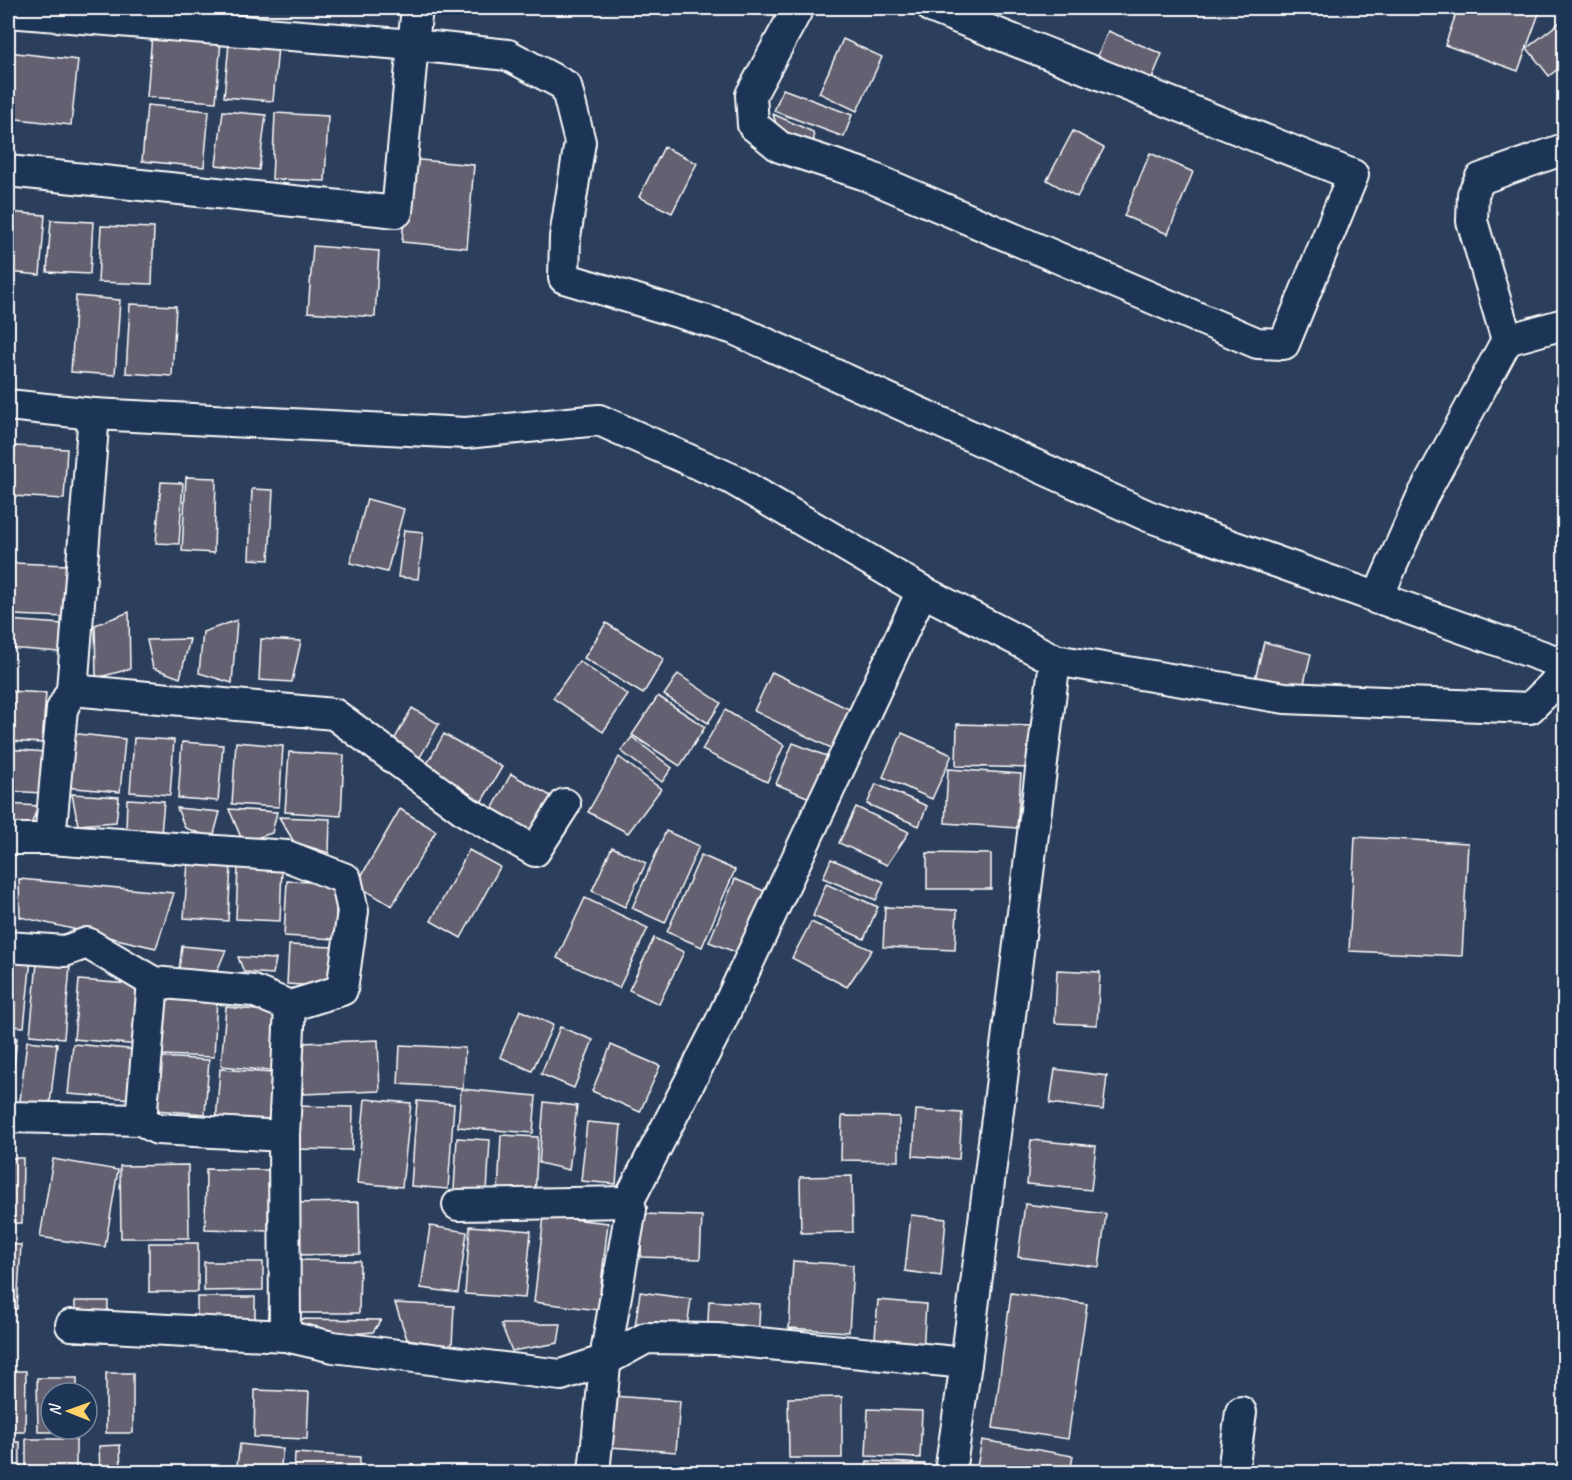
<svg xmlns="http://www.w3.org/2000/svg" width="1572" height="1480" font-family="Caveat,sans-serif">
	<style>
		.building { fill: #646071; stroke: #fff; stroke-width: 1.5 }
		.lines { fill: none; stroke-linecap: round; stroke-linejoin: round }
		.minor-casing { stroke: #fff; stroke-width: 34 }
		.minor { stroke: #1d3557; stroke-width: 30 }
	</style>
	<rect width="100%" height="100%" fill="#2b3e5c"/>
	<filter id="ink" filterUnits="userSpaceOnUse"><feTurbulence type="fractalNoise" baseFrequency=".0167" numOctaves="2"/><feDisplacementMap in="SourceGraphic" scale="12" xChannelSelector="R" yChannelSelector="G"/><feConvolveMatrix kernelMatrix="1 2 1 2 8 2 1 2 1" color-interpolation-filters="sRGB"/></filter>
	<g filter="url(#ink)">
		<g class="building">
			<polygon points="1422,8 1441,8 1438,14"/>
			<polygon points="1458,8 1541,8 1518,71 1445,45"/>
			<polygon points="1564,19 1564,64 1549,76 1527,48"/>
			<polygon points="1108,31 1162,54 1141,105 1087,83"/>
			<polygon points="152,34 221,40 216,102 147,97"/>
			<polygon points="843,39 882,57 857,111 819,93"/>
			<polygon points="229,43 278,47 273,101 224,97"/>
			<polygon points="8,52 78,60 71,125 8,118"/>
			<polygon points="783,89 852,115 844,137 774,111"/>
			<polygon points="147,105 209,111 204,167 142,161"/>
			<polygon points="223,111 266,115 259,170 216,165"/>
			<polygon points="275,113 328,116 325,181 272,179"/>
			<polygon points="773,114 813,132 815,148 777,127"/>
			<polygon points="1073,131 1104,148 1077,197 1047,180"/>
			<polygon points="664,147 697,163 672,213 639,197"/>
			<polygon points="1150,153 1193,172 1168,234 1124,216"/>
			<polygon points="409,159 474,165 467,248 402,242"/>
			<polygon points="8,212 45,215 40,275 8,272"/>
			<polygon points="51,220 93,222 90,274 47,272"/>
			<polygon points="101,226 154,228 152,284 98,282"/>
			<polygon points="313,246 379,251 375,317 308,312"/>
			<polygon points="76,296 120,300 115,375 71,372"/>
			<polygon points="130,304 176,306 172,376 126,373"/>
			<polygon points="15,446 67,449 64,499 12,496"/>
			<polygon points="186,477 216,478 214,553 182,551"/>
			<polygon points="161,482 183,483 179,544 156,543"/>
			<polygon points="252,489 273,490 269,560 249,559"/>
			<polygon points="367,499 404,509 387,572 350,563"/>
			<polygon points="404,530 423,532 418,579 398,577"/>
			<polygon points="12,563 69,565 68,617 11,615"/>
			<polygon points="129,612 130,669 96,678 95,625"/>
			<polygon points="8,620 62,624 60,652 8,648"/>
			<polygon points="237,620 232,683 199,673 203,632"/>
			<polygon points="606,623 664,659 643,694 584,658"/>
			<polygon points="190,639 180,678 153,668 147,640"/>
			<polygon points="261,639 301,641 292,682 259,680"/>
			<polygon points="1264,642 1311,654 1299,704 1252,692"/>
			<polygon points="579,661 628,695 603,732 553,698"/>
			<polygon points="772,672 851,710 833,749 754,711"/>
			<polygon points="678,674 721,703 708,723 664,695"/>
			<polygon points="8,691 46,693 42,743 8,741"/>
			<polygon points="658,696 705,727 680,766 632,735"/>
			<polygon points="412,708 439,724 412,771 385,756"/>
			<polygon points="725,710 784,745 767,782 702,750"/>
			<polygon points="957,724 1034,726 1032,768 956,766"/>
			<polygon points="69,733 125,739 120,792 64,787"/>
			<polygon points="902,733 952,755 932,799 883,777"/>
			<polygon points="444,734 502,767 472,818 415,785"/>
			<polygon points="632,737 672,768 662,782 621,751"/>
			<polygon points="134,738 174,740 170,795 130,792"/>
			<polygon points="182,742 223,745 218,801 178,798"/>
			<polygon points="236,742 283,746 279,807 232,804"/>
			<polygon points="793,743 829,757 812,799 776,784"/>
			<polygon points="8,749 45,752 42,793 8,791"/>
			<polygon points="289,752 344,755 341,816 285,812"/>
			<polygon points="619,757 661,789 628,833 588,812"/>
			<polygon points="948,769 1021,774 1017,828 945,823"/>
			<polygon points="511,774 569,806 538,861 481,830"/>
			<polygon points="876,784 927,806 919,826 867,804"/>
			<polygon points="72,794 119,797 116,822 78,825"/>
			<polygon points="127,799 164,801 161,834 126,831"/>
			<polygon points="8,804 38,806 30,828 8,821"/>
			<polygon points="856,807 909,832 887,865 839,843"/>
			<polygon points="177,808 220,812 213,838 185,828"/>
			<polygon points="229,809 277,812 272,833 243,842"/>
			<polygon points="400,809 436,831 392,906 356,885"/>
			<polygon points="279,817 330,819 329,853 294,842"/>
			<polygon points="666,831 699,846 665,923 632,908"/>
			<polygon points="1355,837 1468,843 1462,956 1349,951"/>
			<polygon points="612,847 646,863 625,907 592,891"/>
			<polygon points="469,850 500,867 461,938 431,921"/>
			<polygon points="927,853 991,854 991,889 927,889"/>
			<polygon points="701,855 735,870 702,947 667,932"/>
			<polygon points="831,859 884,882 876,900 823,878"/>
			<polygon points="188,862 231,865 228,921 184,918"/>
			<polygon points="238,865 282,867 280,921 236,919"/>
			<polygon points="19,879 174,893 156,948 20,917"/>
			<polygon points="735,879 769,893 738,953 709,942"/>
			<polygon points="287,881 337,883 335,939 284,936"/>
			<polygon points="826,884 878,907 864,939 813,916"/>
			<polygon points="585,898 648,928 619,988 557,958"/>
			<polygon points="885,907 957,910 955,950 883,947"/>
			<polygon points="811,922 872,950 847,987 792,958"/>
			<polygon points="654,938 684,952 659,1004 629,990"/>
			<polygon points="289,945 333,947 331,987 287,984"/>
			<polygon points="182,946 226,950 217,971 179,970"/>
			<polygon points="8,957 31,959 24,1027 8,1026"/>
			<polygon points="238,957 276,959 273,974 244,972"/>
			<polygon points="37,963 70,966 64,1038 30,1035"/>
			<polygon points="1057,970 1100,972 1097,1025 1055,1023"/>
			<polygon points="79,980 143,985 139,1045 74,1039"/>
			<polygon points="162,994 217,997 214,1057 160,1055"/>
			<polygon points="226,1007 277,1012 271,1071 221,1066"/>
			<polygon points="520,1010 553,1025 532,1071 500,1057"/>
			<polygon points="560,1027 593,1040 574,1088 541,1074"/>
			<polygon points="8,1037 17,1038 10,1100 8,1100"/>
			<polygon points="378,1040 380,1091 303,1094 301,1043"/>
			<polygon points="27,1041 57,1044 49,1113 19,1109"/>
			<polygon points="73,1044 139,1050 135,1099 68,1094"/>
			<polygon points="400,1045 465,1048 463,1088 398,1084"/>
			<polygon points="611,1045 660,1066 640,1112 592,1091"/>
			<polygon points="159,1057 209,1060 205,1114 155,1110"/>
			<polygon points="220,1069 272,1073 268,1125 216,1122"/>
			<polygon points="1055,1069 1107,1076 1103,1110 1050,1103"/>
			<polygon points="461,1089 536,1096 533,1133 458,1127"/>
			<polygon points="365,1099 411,1103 402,1187 357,1183"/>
			<polygon points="417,1101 454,1104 448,1189 411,1186"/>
			<polygon points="544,1102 577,1106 569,1170 539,1163"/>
			<polygon points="290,1106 353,1107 352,1150 289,1149"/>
			<polygon points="916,1110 962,1113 959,1159 913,1156"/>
			<polygon points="842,1116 899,1117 899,1161 841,1160"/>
			<polygon points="587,1122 621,1125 616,1184 581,1181"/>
			<polygon points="501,1135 538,1137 535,1195 498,1193"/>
			<polygon points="457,1138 490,1140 487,1192 454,1190"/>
			<polygon points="1031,1140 1096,1146 1091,1190 1027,1184"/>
			<polygon points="8,1158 23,1158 22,1223 8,1223"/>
			<polygon points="53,1159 118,1170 105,1247 40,1237"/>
			<polygon points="188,1165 189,1238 121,1238 120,1166"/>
			<polygon points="206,1169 269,1170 268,1231 205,1229"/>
			<polygon points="852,1176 853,1232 801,1233 800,1177"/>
			<polygon points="359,1202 360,1254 291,1255 290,1203"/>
			<polygon points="1025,1204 1106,1214 1099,1267 1018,1257"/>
			<polygon points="642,1214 702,1216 700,1259 641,1257"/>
			<polygon points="911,1215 946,1219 941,1276 905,1271"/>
			<polygon points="544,1216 608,1223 598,1310 534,1302"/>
			<polygon points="430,1226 467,1232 458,1293 421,1288"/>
			<polygon points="470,1226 531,1231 525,1298 465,1294"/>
			<rect x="149" y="1243" width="49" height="49"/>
			<polygon points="8,1244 21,1245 17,1309 8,1308"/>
			<polygon points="292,1260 360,1261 359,1313 292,1313"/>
			<polygon points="793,1261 853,1265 849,1332 789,1328"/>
			<polygon points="204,1262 263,1262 263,1290 204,1291"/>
			<polygon points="640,1292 691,1299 685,1341 634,1334"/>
			<polygon points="1011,1293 1087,1304 1068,1439 993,1428"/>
			<rect x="197" y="1297" width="58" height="43"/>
			<polygon points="878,1300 926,1304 923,1353 874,1350"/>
			<polygon points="75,1301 108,1301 107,1343 74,1342"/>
			<polygon points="709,1301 760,1304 758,1343 707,1340"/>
			<polygon points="395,1303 454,1306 452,1346 407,1339"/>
			<polygon points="294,1319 381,1320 373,1332 327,1336"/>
			<polygon points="501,1324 561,1324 558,1343 512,1351"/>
			<polygon points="8,1371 26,1371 25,1432 8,1432"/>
			<rect x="106" y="1373" width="27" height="60"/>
			<polygon points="37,1378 77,1378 77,1393 51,1393 51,1429 78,1429 78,1432 38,1432"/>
			<polygon points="255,1390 309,1392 307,1439 254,1437"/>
			<polygon points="613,1396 680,1401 676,1452 610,1447"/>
			<polygon points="842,1397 842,1458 789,1458 788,1398"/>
			<polygon points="868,1409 922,1411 920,1458 866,1456"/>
			<rect x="26" y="1439" width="50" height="33"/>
			<polygon points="982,1440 1073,1456 1070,1472 976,1472"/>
			<rect x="8" y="1442" width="12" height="30"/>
			<polygon points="240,1444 283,1449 280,1472 236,1472"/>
			<polygon points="120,1445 121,1472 100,1472 99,1446"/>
			<polygon points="295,1453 360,1457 359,1472 294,1472"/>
			<polygon points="867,1461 925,1464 924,1472 866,1472"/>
		</g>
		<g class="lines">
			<g class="minor-casing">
				<g id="minor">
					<polyline points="417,8 413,45 508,55 566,86 580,142 565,237 564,278 734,329 1148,516 1564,664"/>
					<polyline points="798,8 751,95 753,125 780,147 863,174 1257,343 1284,344 1353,175 933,8"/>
					<polyline points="8,12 413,45 397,212 8,171"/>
					<polyline points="1507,340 1472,221 1473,194 1480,179 1564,149"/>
					<polyline points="8,405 94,414 466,433 599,420 732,479 922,591 1055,660 1285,698 1530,708 1564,674"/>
					<polyline points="1377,599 1421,499 1507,340 1564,324"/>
					<polyline points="72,690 334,714 467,812 535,851 565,804"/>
					<polyline points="8,839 50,839 287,856 346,879 353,911 342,990 290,1006 253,991 153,982 87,943 65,951 8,947"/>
					<polyline points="50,839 62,709 72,690 94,414"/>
					<polyline points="8,1117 141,1120 157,1129 284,1136"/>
					<polyline points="141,1120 153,982"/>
					<polyline points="628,1202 720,1023 922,591"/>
					<polyline points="458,1205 628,1202"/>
					<polyline points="71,1325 285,1336 333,1347 561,1375 606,1360 646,1338 717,1339 966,1363"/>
					<polyline points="285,1336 284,1136 290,1006"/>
					<polyline points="594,1472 607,1347 631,1209 628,1202"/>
					<polyline points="950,1472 966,1363 1055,660"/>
					<polyline points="1233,1472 1241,1412"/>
				</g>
			</g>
			<use href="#minor" class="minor"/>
		</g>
	</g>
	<rect width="1572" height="1480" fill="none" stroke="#1d3557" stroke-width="30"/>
	<rect x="15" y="15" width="1542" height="1450" fill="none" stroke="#fff" stroke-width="2" filter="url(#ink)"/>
	<g transform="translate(69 1411) rotate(271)"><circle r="28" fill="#1d3557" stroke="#77869a" stroke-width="1.5"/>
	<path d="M0-4.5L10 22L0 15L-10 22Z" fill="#ffd166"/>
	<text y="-9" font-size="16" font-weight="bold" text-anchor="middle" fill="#ffffff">N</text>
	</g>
</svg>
